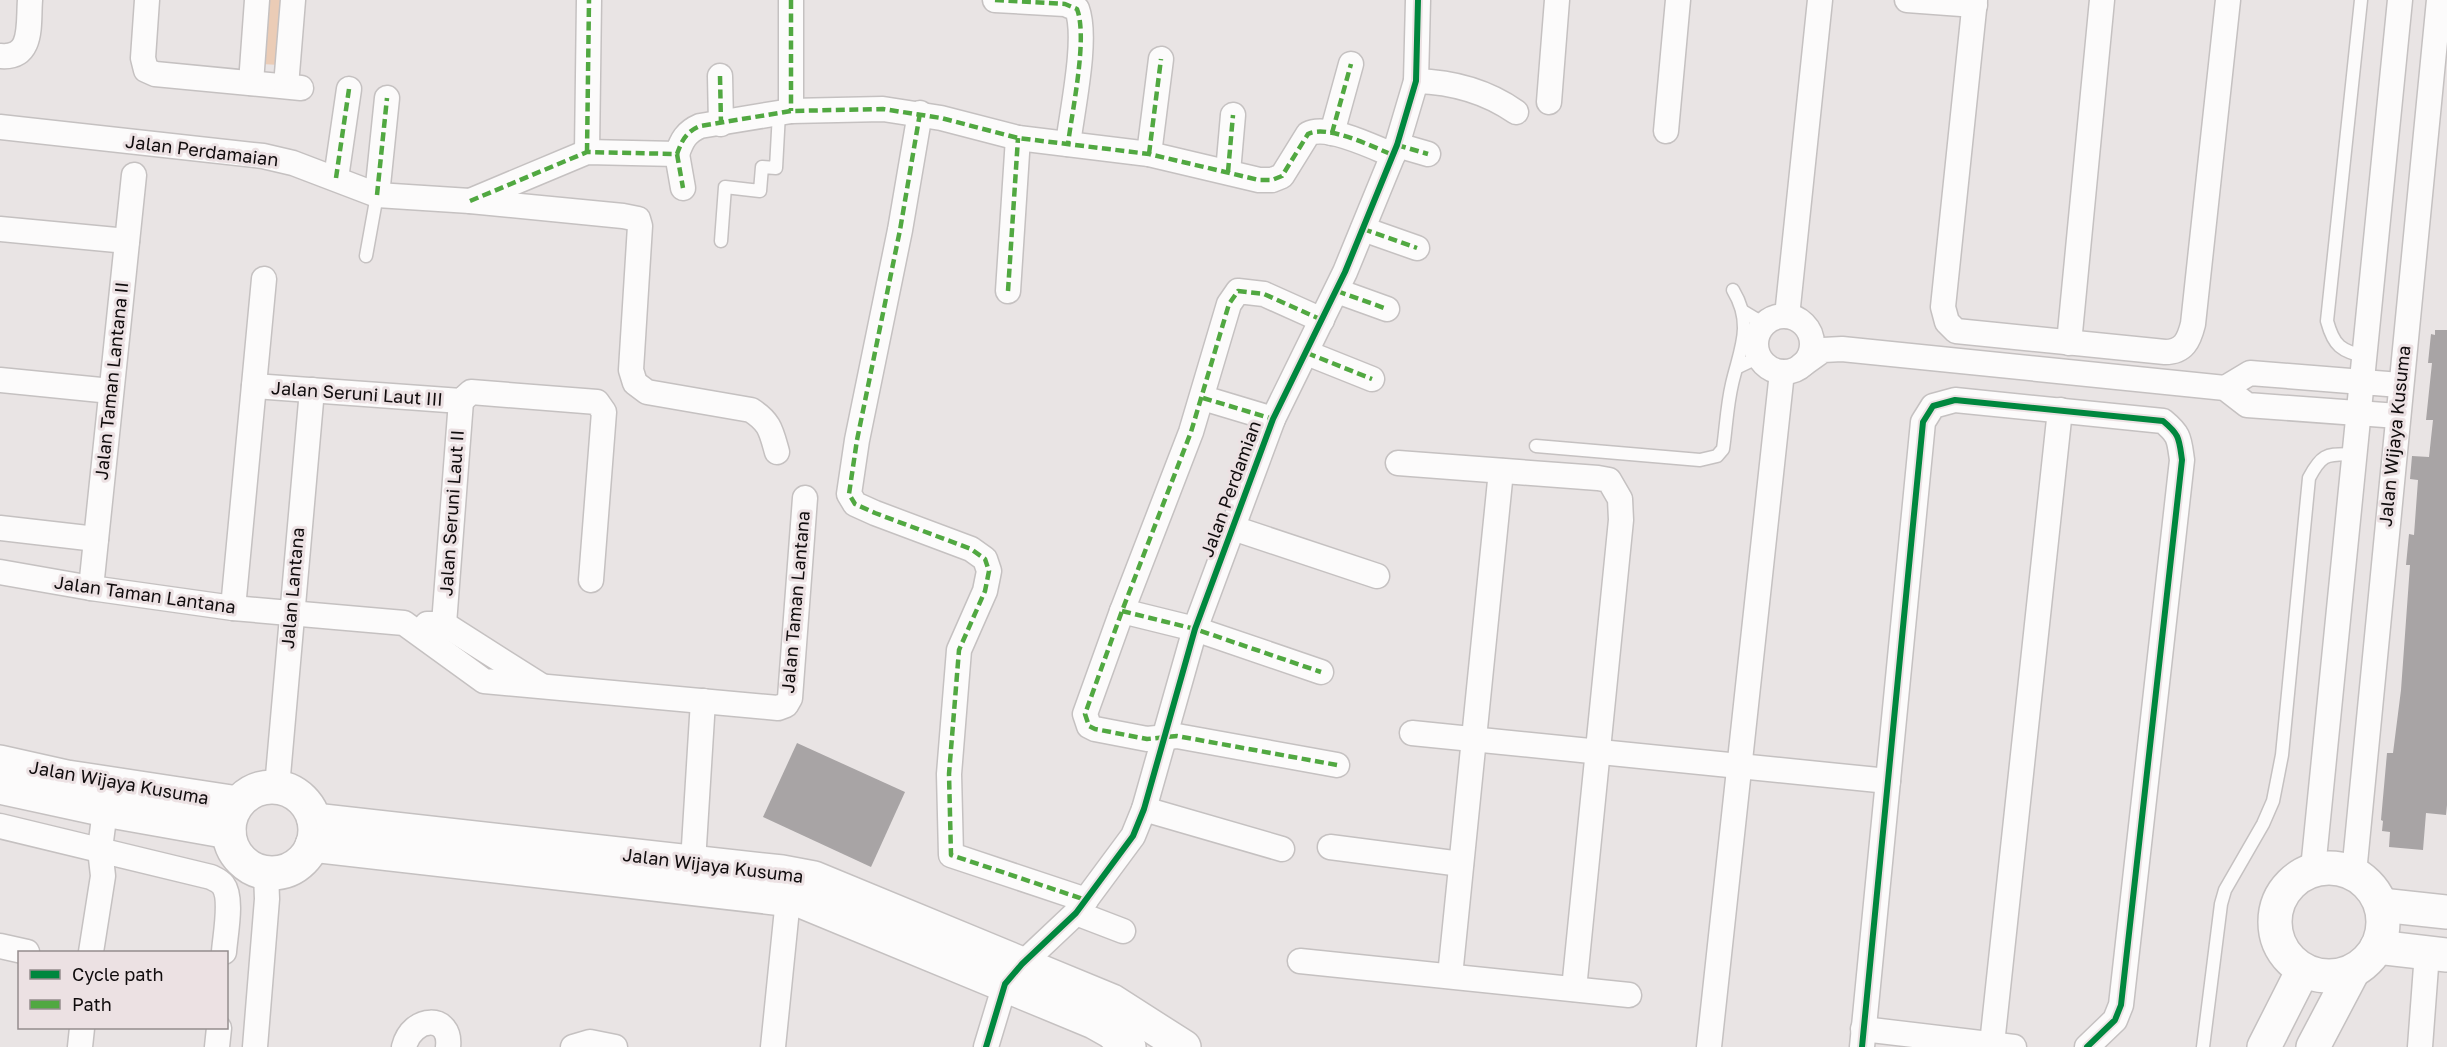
<svg xmlns="http://www.w3.org/2000/svg" width="2447" height="1047" font-family="'Golos Text',sans-serif">
	<style>
		.green { fill: #ebccb6 }
		.building { fill: #a8a4a5 }
		.lines { fill: none; stroke-linecap: round; stroke-linejoin: round }
		.lane-casing { stroke: #c5c1c1; stroke-width: 15 }
		.street-casing { stroke: #c5c1c1; stroke-width: 27 }
		.secondary-casing { stroke: #c5c1c1; stroke-width: 36 }
		.lane { stroke: #fcfbfb; stroke-width: 12 }
		.street { stroke: #fcfbfb; stroke-width: 24 }
		.secondary { stroke: #fcfbfb; stroke-width: 33 }
		.quiet { stroke: #51a841; stroke-width: 4.5; stroke-dasharray: 9 4.5; stroke-linecap: butt }
		.cycleway-casing { stroke: #ece1e3; stroke-width: 10 }
		.cycleway { stroke: #00873e; stroke-width: 6 }
		.labels { text-anchor: middle; stroke-width: 6; stroke-linejoin: round; paint-order: stroke }
		.street-label { font-size: 18px; fill: #100c0d; stroke: #ece1e3 }
	</style>
	<rect width="100%" height="100%" fill="#e9e4e4"/>
	<polygon class="green" points="268,0 287,0 280,65 261,64"/>
	<g class="building">
		<polygon points="2435,330 2447,330 2447,805 2446,815 2426,813 2423,850 2389,847 2390,832 2382,831 2383,821 2381,820 2387,753 2393,753 2401,690 2410,565 2406,565 2409,534 2414,535 2418,480 2410,479 2412,456 2429,457 2433,420 2426,420 2432,363 2428,363 2431,334 2435,335"/>
		<polygon points="797,743 905,792 871,867 763,817"/>
	</g>
	<g class="lines">
		<g class="lane-casing">
			<g id="lane">
				<path d="M2361,0L2327,321C2334,347 2341,350 2365,357"/>
				<polyline points="721,241 725,187 760,191 762,167 776,168 779,113"/>
				<polyline points="366,256 377,195"/>
				<polyline points="1744,312 1764,324"/>
				<polyline points="1738,367 1759,357"/>
				<path d="M1536,446L1700,460L1717,456L1723,449C1726,428 1727,405 1732,384C1740,349 1754,325 1733,290"/>
				<path d="M2203,1047L2221,904L2225,890L2263,824L2273,801L2282,755L2309,478C2323,451 2328,455 2356,454"/>
			</g>
		</g>
		<g class="street-casing">
			<g id="street">
				<polyline points="147,0 143,58 146,70 155,74 301,88"/>
				<polyline points="791,0 791,111"/>
				<path d="M995,0L1065,4L1077,9C1088,38 1072,111 1068,144"/>
				<polyline points="1907,0 1975,5"/>
				<path d="M1975,0L1943,307L1947,322L1956,331L2165,352C2184,352 2189,340 2193,324L2228,0"/>
				<path d="M0,56C34,59 28,24 30,0"/>
				<polyline points="720,76 721,124"/>
				<path d="M1416,81C1452,82 1486,91 1516,112"/>
				<polyline points="251,83 257,0"/>
				<polyline points="286,86 293,0"/>
				<polyline points="1549,102 1557,0"/>
				<polyline points="920,113 900,230 857,440 849,494 855,504 875,513 971,549 985,559 989,571 985,591 959,650 949,774 951,855 1086,900"/>
				<path d="M0,127L263,156L293,163L377,195L470,201L623,216L638,219L640,226L631,370L635,383L647,392L751,410C770,422 771,431 777,452"/>
				<polyline points="1666,131 1678,0"/>
				<polyline points="1332,133 1351,64"/>
				<polyline points="1397,145 1428,154"/>
				<polyline points="587,152 589,0"/>
				<polyline points="677,154 683,188"/>
				<polyline points="1149,154 1161,59"/>
				<polyline points="1228,172 1233,115"/>
				<polyline points="336,178 349,89"/>
				<polyline points="377,195 387,98"/>
				<path d="M470,201L587,152L677,154C682,140 686,132 700,126L791,111L883,109L941,118L1018,138L1149,154L1259,180H1272L1282,176L1308,134C1327,124 1373,147 1393,155"/>
				<polyline points="0,229 127,241"/>
				<polyline points="1363,229 1417,248"/>
				<polyline points="1008,291 1018,138"/>
				<polyline points="1337,291 1387,309"/>
				<circle cx="1784" cy="344" r="28"/>
				<polyline points="1787,316 1820,0"/>
				<polyline points="1322,320 1264,294 1238,291 1229,304 1191,432 1122,611 1085,714 1089,726 1095,729 1147,739 1177,736 1337,765"/>
				<polyline points="2069,343 2102,0"/>
				<polyline points="1307,353 1372,379"/>
				<polyline points="1802,365 1823,350 1842,349 2225,388 2247,405 2398,416"/>
				<polyline points="0,380 111,391"/>
				<polyline points="254,386 461,401 471,392 597,402 604,412 591,580"/>
				<polyline points="2225,388 2250,373 2400,385"/>
				<polyline points="1203,398 1273,419"/>
				<polyline points="1398,463 1598,478 1609,480 1620,499 1621,520 1574,989"/>
				<polyline points="0,528 96,539"/>
				<polyline points="1233,528 1377,576"/>
				<polyline points="0,572 91,588 233,608 404,623 484,681 778,708 786,705 790,698 805,498"/>
				<polyline points="91,588 134,175"/>
				<polyline points="233,608 264,279"/>
				<polyline points="1122,611 1195,629 1321,672"/>
				<polyline points="427,624 444,624 540,685"/>
				<polyline points="444,624 461,401"/>
				<polyline points="1412,733 1888,781"/>
				<polyline points="277,787 312,390"/>
				<polyline points="1144,809 1282,849"/>
				<path d="M0,826L211,877C215,879 220,881 223,885C233,898 225,936 224,952"/>
				<polyline points="1330,847 1461,864"/>
				<polyline points="693,862 703,701"/>
				<polyline points="2313,869 2400,0"/>
				<polyline points="2354,873 2439,0"/>
				<polyline points="1076,913 1123,931"/>
				<polyline points="0,946 27,952"/>
				<polyline points="91,952 103,876 100,849 105,810"/>
				<polyline points="1300,961 1629,995"/>
				<polyline points="1450,976 1501,471"/>
				<polyline points="1863,1029 2014,1047"/>
				<polyline points="1992,1044 2060,410"/>
				<polyline points="80,1047 82,1028"/>
				<polyline points="217,1047 219,1028"/>
				<polyline points="255,1047 267,899 266,873"/>
				<path d="M404,1047C412,1015 452,1014 448,1047"/>
				<polyline points="573,1047 590,1042 615,1047"/>
				<polyline points="773,1047 788,899"/>
				<polyline points="986,1047 1005,984 1022,964 1076,913 1133,836 1144,809 1195,629 1273,419 1345,272 1397,145 1416,81 1418,0"/>
				<polyline points="1709,1047 1782,372"/>
				<path d="M1862,1047L1923,422L1933,406L1955,400L2163,421C2180,435 2179,439 2182,460L2121,1005L2115,1020L2087,1047"/>
				<polyline points="2420,1047 2427,953"/>
			</g>
		</g>
		<g class="secondary-casing">
			<g id="secondary">
				<polyline points="0,762 67,777 238,803"/>
				<circle cx="272" cy="830" r="43"/>
				<polyline points="0,787 105,810 229,832"/>
				<polyline points="314,820 782,872 814,878 1112,1001 1184,1047"/>
				<polyline points="312,845 801,901 1094,1022 1110,1031 1129,1047"/>
				<circle cx="2329" cy="922" r="54"/>
				<polyline points="2381,905 2447,912"/>
				<polyline points="2377,947 2447,955"/>
				<polyline points="2264,1047 2303,970"/>
				<polyline points="2313,1047 2353,971"/>
			</g>
		</g>
		<use href="#lane" class="lane"/>
		<use href="#street" class="street"/>
		<use href="#secondary" class="secondary"/>
		<g class="quiet">
			<polyline points="791,0 791,111"/>
			<path d="M995,0L1065,4L1077,9C1088,38 1072,111 1068,144"/>
			<polyline points="720,76 721,124"/>
			<polyline points="920,113 900,230 857,440 849,494 855,504 875,513 971,549 985,559 989,571 985,591 959,650 949,774 951,855 1086,900"/>
			<polyline points="1332,133 1351,64"/>
			<polyline points="1397,145 1428,154"/>
			<polyline points="587,152 589,0"/>
			<polyline points="677,154 683,188"/>
			<polyline points="1149,154 1161,59"/>
			<polyline points="1228,172 1233,115"/>
			<polyline points="336,178 349,89"/>
			<polyline points="377,195 387,98"/>
			<path d="M470,201L587,152L677,154C682,140 686,132 700,126L791,111L883,109L941,118L1018,138L1149,154L1259,180H1272L1282,176L1308,134C1327,124 1373,147 1393,155"/>
			<polyline points="1363,229 1417,248"/>
			<polyline points="1008,291 1018,138"/>
			<polyline points="1337,291 1387,309"/>
			<polyline points="1322,320 1264,294 1238,291 1229,304 1191,432 1122,611 1085,714 1089,726 1095,729 1147,739 1177,736 1337,765"/>
			<polyline points="1307,353 1372,379"/>
			<polyline points="1203,398 1273,419"/>
			<polyline points="1122,611 1195,629 1321,672"/>
		</g>
		<g class="cycleway-casing">
			<g id="cycleway">
				<polyline points="986,1047 1005,984 1022,964 1076,913 1133,836 1144,809 1195,629 1273,419 1345,272 1397,145 1416,81 1418,0"/>
				<path d="M1862,1047L1923,422L1933,406L1955,400L2163,421C2180,435 2179,439 2182,460L2121,1005L2115,1020L2087,1047"/>
			</g>
		</g>
		<use href="#cycleway" class="cycleway"/>
	</g>
	<g class="labels">
		<g class="street-label">
			<text transform="translate(202 151) rotate(7)" y="6">Jalan Perdamaian</text>
			<text transform="translate(112 381) rotate(-84)" y="6">Jalan Taman Lantana II</text>
			<text transform="translate(357 394) rotate(4)" y="6">Jalan Seruni Laut III</text>
			<text transform="translate(2395 436) rotate(-84)" y="6">Jalan Wijaya Kusuma</text>
			<text transform="translate(1231 489) rotate(-70)" y="6">Jalan Perdamian</text>
			<text transform="translate(452 513) rotate(-86)" y="6">Jalan Seruni Laut II</text>
			<text transform="translate(293 588) rotate(-85)" y="6">Jalan Lantana</text>
			<text transform="translate(145 595) rotate(8)" y="6">Jalan Taman Lantana</text>
			<text transform="translate(796 602) rotate(-85)" y="6">Jalan Taman Lantana</text>
			<text transform="translate(119 783) rotate(10)" y="6">Jalan Wijaya Kusuma</text>
			<text transform="translate(713 866) rotate(7)" y="6">Jalan Wijaya Kusuma</text>
		</g>
	</g>
	<rect x="18" y="951" width="210" height="78" fill="#ece1e3" stroke="#948c8d" stroke-width="1.5"/>
	<rect x="30" y="970" width="30" height="9" fill="#00873e" stroke="#948c8d" stroke-width="1.5"/>
	<text x="72" y="981" font-size="18" fill="#100c0d">Cycle path</text>
	<rect x="30" y="1000" width="30" height="9" fill="#51a841" stroke="#948c8d" stroke-width="1.5"/>
	<text x="72" y="1011" font-size="18" fill="#100c0d">Path</text>
</svg>
